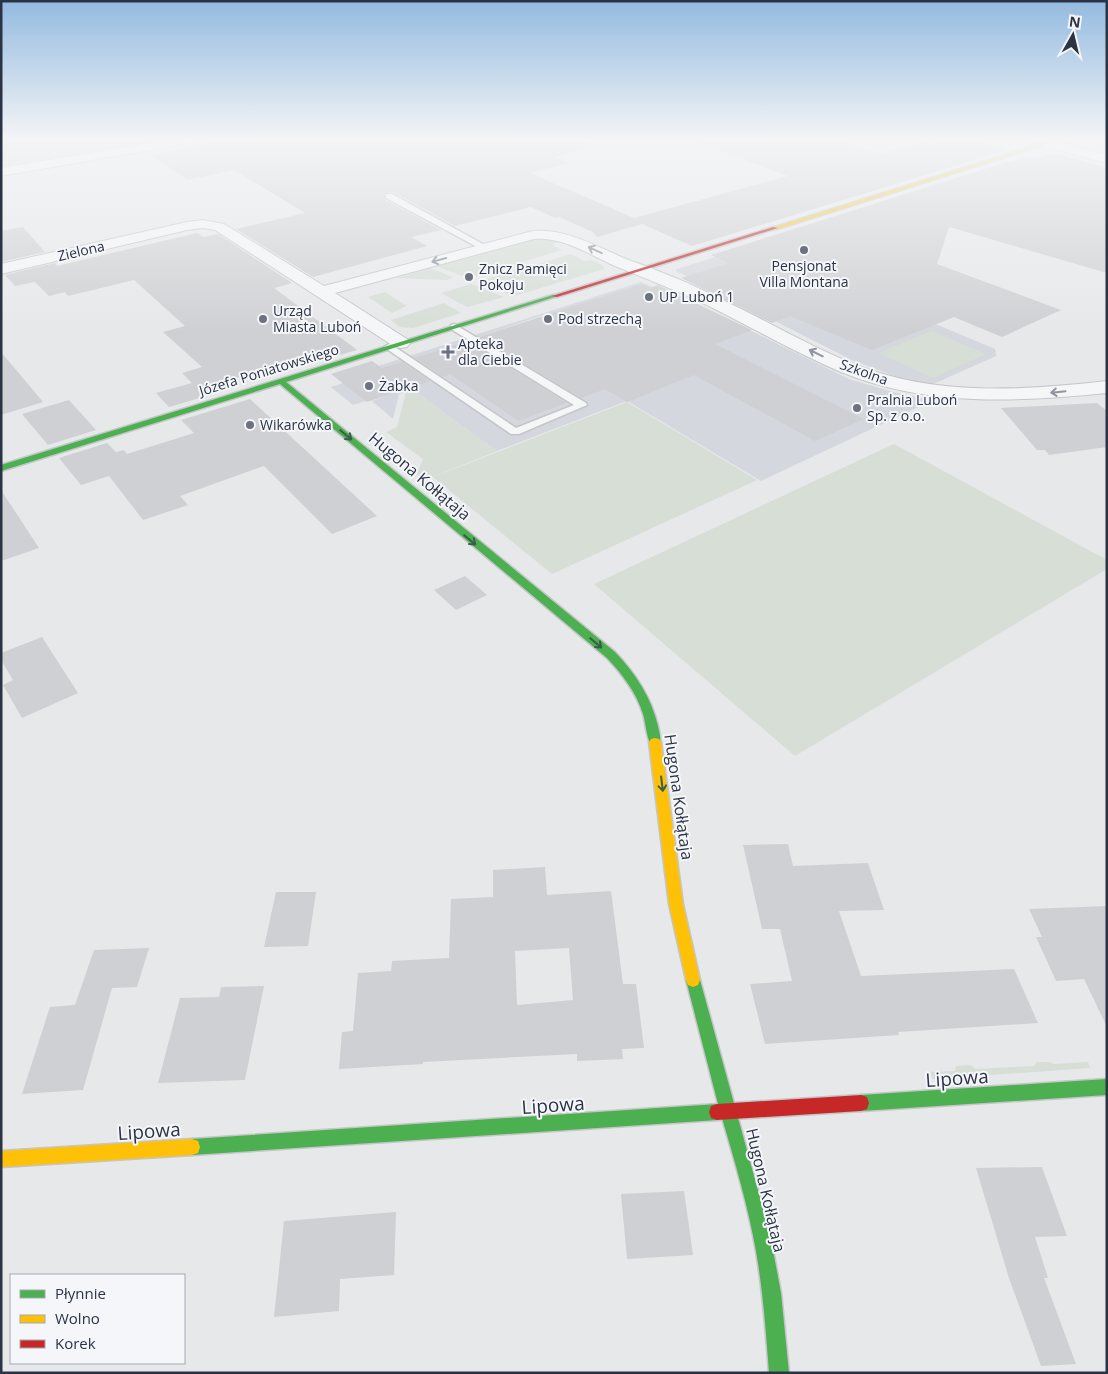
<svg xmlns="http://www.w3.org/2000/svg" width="1108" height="1374" font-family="'Open Sans',sans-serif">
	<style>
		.built { fill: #d4d7dd; fill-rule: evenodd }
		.green { fill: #d6ded6 }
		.building { fill: #ced0d3; fill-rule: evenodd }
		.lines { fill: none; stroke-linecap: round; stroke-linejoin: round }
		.lane-casing { stroke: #c4c6c8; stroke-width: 3 }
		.street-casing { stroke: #c4c6c8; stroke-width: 2 }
		.fast-casing { stroke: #c4c6c8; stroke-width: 3 }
		.slow-casing { stroke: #c4c6c8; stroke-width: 3 }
		.jam-casing { stroke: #c4c6c8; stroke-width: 3 }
		.lane { fill: #f5f6f7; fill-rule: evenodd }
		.street { fill: #f5f6f7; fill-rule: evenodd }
		.fast { fill: #4caf50; fill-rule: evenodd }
		.slow { fill: #ffc107; fill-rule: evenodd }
		.jam { fill: #c62828; fill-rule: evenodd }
		.oneway { stroke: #90959e }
		.oneway2 { stroke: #375f49 }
		.poi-dot { fill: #6c737f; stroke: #f4f6f9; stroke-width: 2 }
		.labels { text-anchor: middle; stroke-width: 4; stroke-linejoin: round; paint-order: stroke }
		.far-street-label { font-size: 14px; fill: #2b3445; stroke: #f4f6f9 }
		.far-poi-label { font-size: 14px; fill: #2b3445; stroke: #f4f6f9; text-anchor: start }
		.street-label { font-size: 16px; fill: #2b3445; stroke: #f4f6f9 }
		.near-street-label { font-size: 19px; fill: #2b3445; stroke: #f4f6f9 }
	</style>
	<rect width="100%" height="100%" fill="#e6e8ea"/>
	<g class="built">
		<polygon points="750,246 995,349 996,356 931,385 897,377 852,360 676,271 677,269"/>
		<path d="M641,282L692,306L698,305L849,379L893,392L933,400L761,481L629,402H624L497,451L413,390L399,394L393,419L372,401L404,389L353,405L331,387L383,370L378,366ZM546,314H552L524,338L494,347L479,337Z"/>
	</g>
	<g class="green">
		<polygon points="1,139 174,139 1,168"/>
		<polygon points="539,238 562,241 551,244 562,250 475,276 469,274 462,276 436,266"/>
		<polygon points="571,254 584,261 591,260 602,265 604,269 514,296 478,282"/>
		<polygon points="430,268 453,277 447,280 397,278"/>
		<polygon points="471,284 504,297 467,307 441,293"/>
		<polygon points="385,292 406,306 392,313 368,297"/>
		<polygon points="444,303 461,313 413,328 400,327 391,320"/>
		<polygon points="931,331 932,331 986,354 933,378 878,353"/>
		<polygon points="413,390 497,451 425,480 417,474 423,459 386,432 397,427 406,392"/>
		<polygon points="627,402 757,480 552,574 433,477"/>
		<polygon points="894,444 1107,560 1107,569 795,756 594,584"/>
		<polygon points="1037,1062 1049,1062 1054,1064 1088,1062 1090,1068 933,1079 928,1072 955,1071 956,1066 971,1065 975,1069 1034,1066"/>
	</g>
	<g class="building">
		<polygon points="236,139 585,139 586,149 555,157 570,163 530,173 634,218 788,176 700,143 700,139 832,139 881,154 921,143 931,145 953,139 967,139 1007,150 692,246 642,224 597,237 593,232 559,217 555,218 531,207 455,226 393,192 386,192 384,194 385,200 441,230 411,237 427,246 313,277 236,229 305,213 234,170 188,180 150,155"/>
		<polygon points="1055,153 1107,168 1107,273 949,227 937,264 1061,310 1002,337 954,317 872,350 790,316 772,323 681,278 729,263 711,255 1027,156 1037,158"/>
		<polygon points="23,227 45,252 1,262 1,231"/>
		<polygon points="197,233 203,237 218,234 292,283 274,288 357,350 315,362 308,357 230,380 237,387 169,407 156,393 192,383 182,373 202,367 163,332 185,326 134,280 68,296 65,292 49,296 35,282 15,286 5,275 55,263 57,266"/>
		<polygon points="641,284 650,288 658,285 662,287 752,330 715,344 864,419 815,441 694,375 627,402 605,389 581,398 479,337"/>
		<polygon points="467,341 567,403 518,421 450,374 443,377 415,358"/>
		<polygon points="1,352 43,402 1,415"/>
		<polygon points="372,361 382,368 402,362 430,381 367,402 331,374"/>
		<polygon points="250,399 377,516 332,534 264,466 180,496 188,505 143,520 109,476 81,485 59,458 107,443 116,452 124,450 127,454 194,433 181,420"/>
		<polygon points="69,400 96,430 48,445 22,414"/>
		<polygon points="1097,403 1107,411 1107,447 1049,455 1045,450 1037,450 1001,408"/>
		<polygon points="1,490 39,548 1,561"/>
		<polygon points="465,576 487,595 456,610 434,590"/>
		<polygon points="42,637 78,693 22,718 3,685 13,680 1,660 1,653"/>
		<polygon points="788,844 793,866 868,863 884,910 839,911 861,976 1014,969 1038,1023 898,1032 899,1035 765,1044 750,984 792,981 780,929 762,929 743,845"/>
		<path d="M545,867L547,895L611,891L623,984H636L644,1048L622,1049L623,1059L577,1061V1054L423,1062V1064L339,1069L342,1032L353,1031L358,973L391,971L392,961L449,958L451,899L493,897V870ZM569,948L573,1000L517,1005L515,951Z"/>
		<polygon points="276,892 316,892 308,946 264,947"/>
		<polygon points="1107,906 1107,1027 1084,979 1056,981 1036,937 1042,937 1029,909"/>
		<polygon points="149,948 137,987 112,988 83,1090 22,1094 50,1007 75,1005 94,950"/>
		<polygon points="264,986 245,1080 158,1083 180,998 219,997 221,987"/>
		<polygon points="1042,1167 1067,1236 1035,1237 1048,1278 1044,1278 1076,1364 1041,1366 1009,1278 976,1168"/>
		<polygon points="684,1191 693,1255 627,1259 621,1194"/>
		<polygon points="396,1212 394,1275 340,1279 339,1311 274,1317 284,1221"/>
	</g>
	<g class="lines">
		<g class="lane-casing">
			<g id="lane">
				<polygon points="386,194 392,194 490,248 483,250 386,198"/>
				<polygon points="454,324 586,403 587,405 519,434 511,434 384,347 389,344 392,345 516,428 574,405 451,329 451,325"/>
			</g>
		</g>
		<g class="street-casing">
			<g id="street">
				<polygon points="172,139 197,139 191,143 1,176 1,168"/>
				<polygon points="1047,139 1107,155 1107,163 1043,146 1041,143"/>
				<path d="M203,220L224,224L324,286L533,231C568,229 595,246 626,259C636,263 647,266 658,271C685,281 711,294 737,307C780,328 822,353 867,369C945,396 1026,390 1107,381V393C1017,402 927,407 841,372C796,353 753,328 709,306C678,291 647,279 615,266C588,254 564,237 534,239L335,293L407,339L410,343L407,347L401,348L395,347L215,230L203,228L187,230L1,274V264L187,222Z"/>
			</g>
		</g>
		<g class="fast-casing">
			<g id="fast">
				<path d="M553,295L558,296L286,382L615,652C636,674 651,697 658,726C659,732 662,739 659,745H651C646,736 646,724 643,714C636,692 623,675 607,658L280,384L1,471V465Z"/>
				<path d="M693,973L698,975L700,980L770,1234L781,1293L789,1373H769C766,1332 763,1291 756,1251C748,1206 735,1162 722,1118L717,1120L192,1155L186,1153L184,1147L186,1141L192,1139L718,1104L686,980L688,975Z"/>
				<polygon points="1107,1079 1107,1095 861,1111 855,1109 853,1103 855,1097 861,1095"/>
			</g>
		</g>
		<g class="slow-casing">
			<g id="slow">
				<polygon points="1056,139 1062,139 777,229 772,228"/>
				<polygon points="655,738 659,739 661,742 683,904 700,980 698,985 693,987 688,985 686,980 669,904 649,742 651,739"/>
				<polygon points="192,1139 198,1141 200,1147 198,1153 192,1155 1,1167 1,1151"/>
			</g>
		</g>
		<g class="jam-casing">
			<g id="jam">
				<polygon points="773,227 778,228 557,297 552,296"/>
				<polygon points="861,1095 867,1097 869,1103 867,1109 861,1111 717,1120 711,1118 709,1112 711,1106 717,1104"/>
			</g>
		</g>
		<use href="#lane" class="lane"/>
		<use href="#street" class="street"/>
		<use href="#fast" class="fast"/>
		<use href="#slow" class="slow"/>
		<use href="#jam" class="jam"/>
	</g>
	<defs><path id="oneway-shaft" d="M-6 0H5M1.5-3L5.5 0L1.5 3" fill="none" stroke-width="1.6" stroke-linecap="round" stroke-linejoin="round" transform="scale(1.25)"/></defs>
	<g class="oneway">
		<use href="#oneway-shaft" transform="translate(595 250) rotate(-155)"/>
		<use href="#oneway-shaft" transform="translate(439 260) rotate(165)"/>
		<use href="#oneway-shaft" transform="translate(816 353) rotate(-154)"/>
		<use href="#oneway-shaft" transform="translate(1058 392) rotate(174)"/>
	</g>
	<g class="oneway2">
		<use href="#oneway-shaft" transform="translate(346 435) rotate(40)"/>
		<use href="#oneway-shaft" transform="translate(470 540) rotate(40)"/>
		<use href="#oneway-shaft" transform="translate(596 643) rotate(40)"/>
		<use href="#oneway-shaft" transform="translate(662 784) rotate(83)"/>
	</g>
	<linearGradient id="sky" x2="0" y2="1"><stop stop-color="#93bae0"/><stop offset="0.42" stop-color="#f4f5f6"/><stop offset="1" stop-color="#f4f5f6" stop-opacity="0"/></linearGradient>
	<rect width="1108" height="331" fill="url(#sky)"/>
	<g class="poi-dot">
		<circle cx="804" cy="250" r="5"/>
		<circle cx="469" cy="277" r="5"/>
		<circle cx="649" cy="297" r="5"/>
		<circle cx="263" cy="319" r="5"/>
		<circle cx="548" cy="319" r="5"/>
		<path d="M445.5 344.5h5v5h5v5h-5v5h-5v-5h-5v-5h5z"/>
		<circle cx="369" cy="386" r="5"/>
		<circle cx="857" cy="408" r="5"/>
		<circle cx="250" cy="425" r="5"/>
	</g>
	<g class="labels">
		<g class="far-street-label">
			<text transform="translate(81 251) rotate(-13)" y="5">Zielona</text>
			<text transform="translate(269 370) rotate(-17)" y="5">Józefa Poniatowskiego</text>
			<text transform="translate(864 372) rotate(20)" y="5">Szkolna</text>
		</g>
		<g class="far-poi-label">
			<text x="804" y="271" text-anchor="middle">Pensjonat<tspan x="804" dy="16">Villa Montana</tspan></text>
			<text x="479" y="274">Znicz Pamięci<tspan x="479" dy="16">Pokoju</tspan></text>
			<text x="659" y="302">UP Luboń 1</text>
			<text x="273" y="316">Urząd<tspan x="273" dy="16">Miasta Luboń</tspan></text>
			<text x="558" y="324">Pod strzechą</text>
			<text x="458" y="349">Apteka<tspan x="458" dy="16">dla Ciebie</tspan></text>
			<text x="379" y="391">Żabka</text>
			<text x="867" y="405">Pralnia Luboń<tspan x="867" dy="16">Sp. z o.o.</tspan></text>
			<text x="260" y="430">Wikarówka</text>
		</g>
		<g class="street-label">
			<text transform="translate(420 476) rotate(40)" y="6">Hugona Kołłątaja</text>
			<text transform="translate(679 797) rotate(82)" y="6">Hugona Kołłątaja</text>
			<text transform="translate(766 1190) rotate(77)" y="6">Hugona Kołłątaja</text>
		</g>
		<g class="near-street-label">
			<text transform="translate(957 1078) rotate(-4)" y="7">Lipowa</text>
			<text transform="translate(553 1105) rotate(-4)" y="7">Lipowa</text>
			<text transform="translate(149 1131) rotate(-4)" y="7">Lipowa</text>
		</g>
	</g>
	<rect width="1108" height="1374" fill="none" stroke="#2b3445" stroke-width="5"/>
	<rect x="10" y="1274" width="175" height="90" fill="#f4f6f9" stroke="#a4a8b1"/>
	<rect x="20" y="1290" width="25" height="8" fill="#4caf50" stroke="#a4a8b1"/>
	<text x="55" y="1299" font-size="15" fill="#2b3445">Płynnie</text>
	<rect x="20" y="1315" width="25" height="8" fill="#ffc107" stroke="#a4a8b1"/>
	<text x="55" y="1324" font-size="15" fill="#2b3445">Wolno</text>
	<rect x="20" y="1340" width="25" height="8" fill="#c62828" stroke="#a4a8b1"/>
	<text x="55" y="1349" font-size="15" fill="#2b3445">Korek</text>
	<g transform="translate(1073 35) rotate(8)" stroke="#f4f6f9" stroke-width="4" paint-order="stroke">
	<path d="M0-4L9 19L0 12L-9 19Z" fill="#2b3445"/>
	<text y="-8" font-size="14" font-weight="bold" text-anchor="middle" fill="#2b3445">N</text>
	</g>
</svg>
